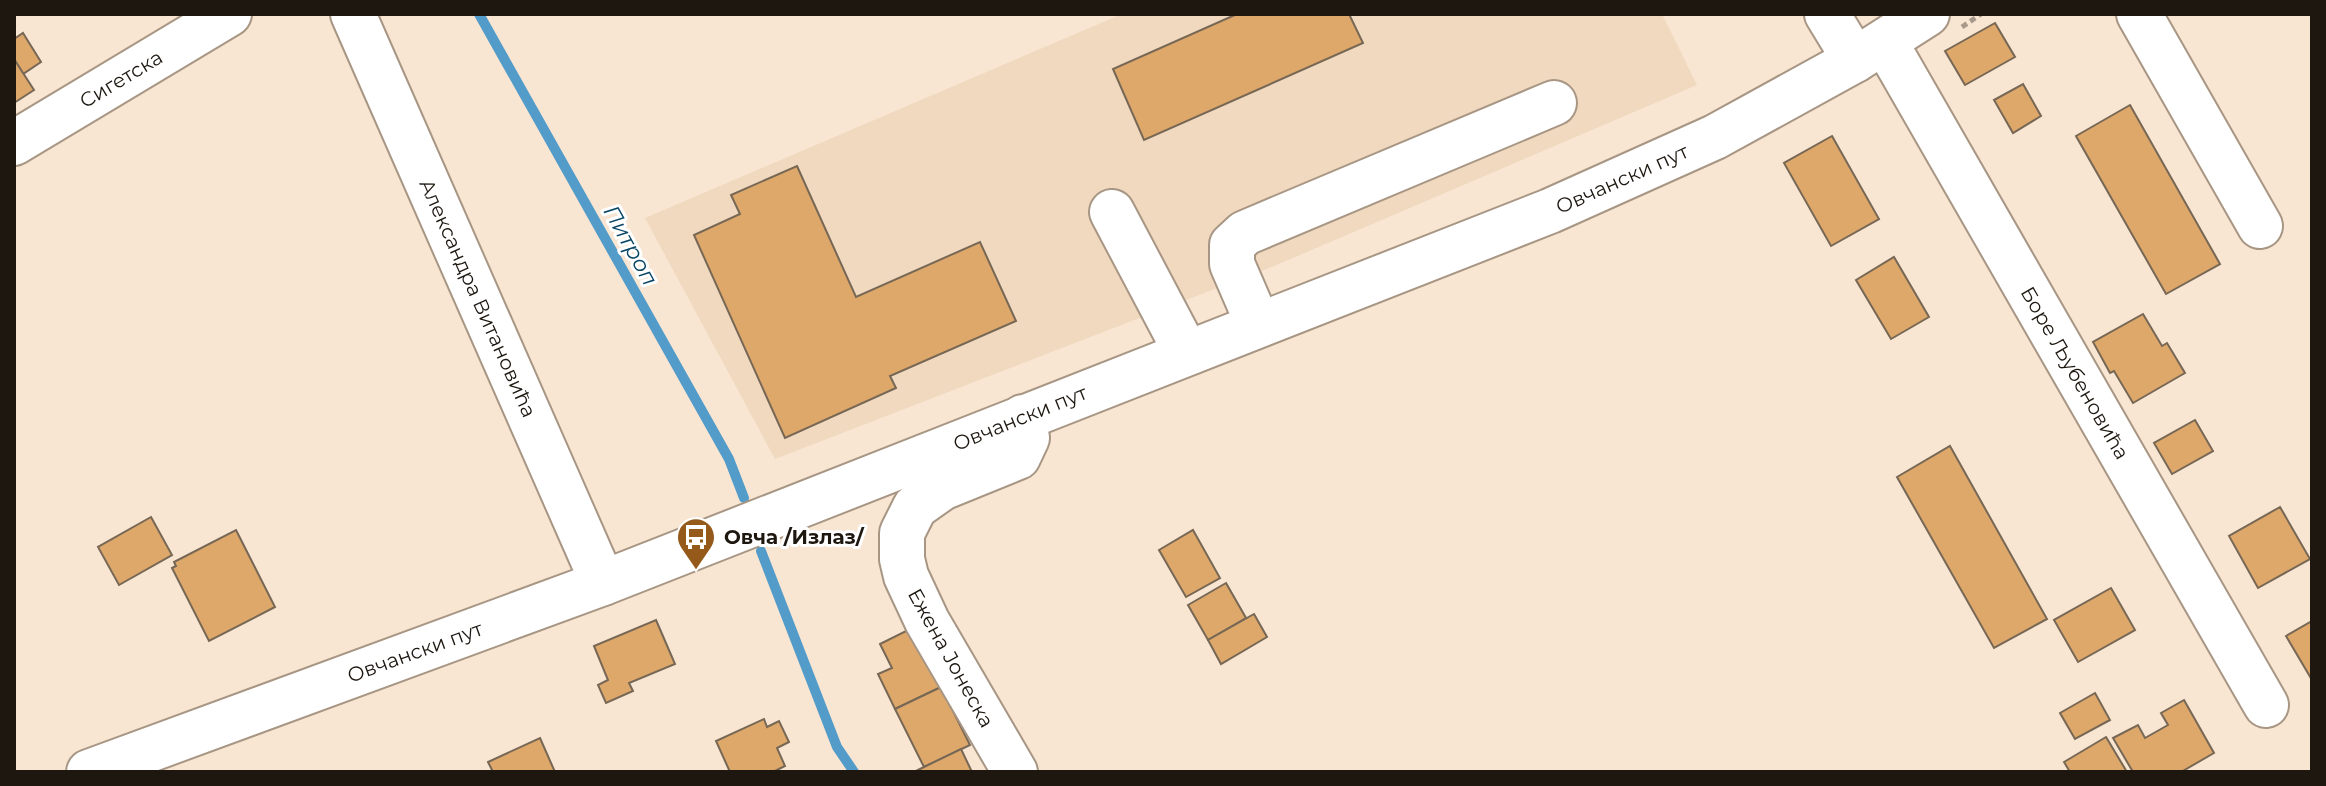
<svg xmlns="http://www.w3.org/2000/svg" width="2326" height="786" font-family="Montserrat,sans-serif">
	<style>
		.built { fill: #f1d9bf }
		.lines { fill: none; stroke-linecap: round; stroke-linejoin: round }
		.stream { stroke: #539cca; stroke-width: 10 }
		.building { fill: #dea86b; stroke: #776755; stroke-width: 2 }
		.minor-casing { stroke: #a89684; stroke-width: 48 }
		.path { stroke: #a89a8b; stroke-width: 5; stroke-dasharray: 6 4; stroke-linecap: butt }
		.minor { stroke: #fff; stroke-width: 44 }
		.labels { text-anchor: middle; stroke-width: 6; stroke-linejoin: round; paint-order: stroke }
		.street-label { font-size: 20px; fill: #1d1710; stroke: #fff }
		.poi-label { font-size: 20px; font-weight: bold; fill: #1d1710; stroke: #fff; text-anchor: start }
		.water-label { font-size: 22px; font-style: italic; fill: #094665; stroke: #fff }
	</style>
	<rect width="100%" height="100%" fill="#f8e5d2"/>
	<polygon class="built" points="1122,14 1662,14 1697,85 1274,266 775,459 645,218"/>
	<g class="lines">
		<g class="stream">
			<polyline points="479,14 729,459 744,498"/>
			<polyline points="761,551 837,747 854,772"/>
		</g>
	</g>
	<g class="building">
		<polygon points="1237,14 1349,14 1363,43 1144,140 1113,69"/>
		<polygon points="1995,23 2015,57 1965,85 1945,51"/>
		<polygon points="23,33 41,62 23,74 14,59 14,39"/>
		<polygon points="14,59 34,90 14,103"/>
		<polygon points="2023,84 2041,116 2013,133 1994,100"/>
		<polygon points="2130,105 2220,264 2166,294 2076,136"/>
		<polygon points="1832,136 1879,219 1831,246 1784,163"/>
		<polygon points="797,166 856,297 980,242 1016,321 890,376 896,388 785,438 694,235 740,214 731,195"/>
		<polygon points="1894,257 1929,317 1891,339 1856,280"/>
		<polygon points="2143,314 2162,346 2167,343 2185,373 2133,403 2114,371 2110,373 2093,342"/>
		<polygon points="2195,420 2213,451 2172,474 2154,443"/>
		<polygon points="1950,446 2047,619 1994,648 1897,477"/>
		<polygon points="2280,507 2310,559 2258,588 2229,536"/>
		<polygon points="151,517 172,555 119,585 98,547"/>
		<polygon points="236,530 275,607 209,641 172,568 176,566 174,562"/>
		<polygon points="1193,530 1220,578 1186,597 1159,550"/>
		<polygon points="1226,583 1246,618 1208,640 1188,605"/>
		<polygon points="2111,588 2135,630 2078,662 2054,620"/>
		<polygon points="1254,614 1267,637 1221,664 1208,640"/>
		<polygon points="656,620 675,664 629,683 633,691 606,703 598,685 608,680 594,646"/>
		<polygon points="2312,621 2312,680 2286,636"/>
		<polygon points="912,628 941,687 895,709 878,674 892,668 880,644"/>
		<polygon points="941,687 970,745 924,767 895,709"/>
		<polygon points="2095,693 2110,720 2075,739 2060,713"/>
		<polygon points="2184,700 2214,753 2181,772 2133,772 2113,738 2138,725 2145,738 2168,725 2161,713"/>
		<polygon points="764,719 767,727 779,721 789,742 777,748 785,766 773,772 730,772 716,741"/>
		<polygon points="2106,737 2127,772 2070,772 2064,762"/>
		<polygon points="540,738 555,772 493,772 488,762"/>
		<polygon points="961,749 972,772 914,772 924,767"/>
	</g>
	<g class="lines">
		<g class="minor-casing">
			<g id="minor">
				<polyline points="353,14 603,583"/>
				<polyline points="1827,14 1855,60"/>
				<polyline points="2139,14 2260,226"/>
				<polyline points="1885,42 2266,705"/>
				<polyline points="14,143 229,14"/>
				<polyline points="1112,212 1186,352"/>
				<polyline points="1258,324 1232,264 1232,245 1245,233 1554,103"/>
				<polyline points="89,772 603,583 1550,211 1715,137 1855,60 1927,14"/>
				<polyline points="1015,772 927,621 906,576 902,559 902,533 915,507 942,488 1018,457 1027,438 1023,417"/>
			</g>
		</g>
		<polyline class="path" points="1962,27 1981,14"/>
		<use href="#minor" class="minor"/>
	</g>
	<defs>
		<g id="bus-pin" transform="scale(2)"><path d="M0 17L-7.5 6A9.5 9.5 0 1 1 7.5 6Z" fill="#95591a" stroke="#fff"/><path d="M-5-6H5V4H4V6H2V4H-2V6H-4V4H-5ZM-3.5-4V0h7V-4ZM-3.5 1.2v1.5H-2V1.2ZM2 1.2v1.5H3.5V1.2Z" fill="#fff"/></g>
	</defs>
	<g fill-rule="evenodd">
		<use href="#bus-pin" x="696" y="537"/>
	</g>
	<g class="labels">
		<g class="street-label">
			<text transform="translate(121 79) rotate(-31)" y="7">Сигетска</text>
			<text transform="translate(1622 179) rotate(-24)" y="7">Овчански пут</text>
			<text transform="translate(478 298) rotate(66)" y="7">Александра Витановића</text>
			<text transform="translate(2075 373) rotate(60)" y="7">Боре Љубеновића</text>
			<text transform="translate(1020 418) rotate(-22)" y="7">Овчански пут</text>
			<text transform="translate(415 652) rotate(-20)" y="7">Овчански пут</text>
			<text transform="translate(951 658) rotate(61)" y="7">Ежена Јонеска</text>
		</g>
		<g class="poi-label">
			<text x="724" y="544">Овча /Излаз/</text>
		</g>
		<g class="water-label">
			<text transform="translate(631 245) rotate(61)" y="8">Питроп</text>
		</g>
	</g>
	<rect width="2326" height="786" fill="none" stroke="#1d1710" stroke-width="32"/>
</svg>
